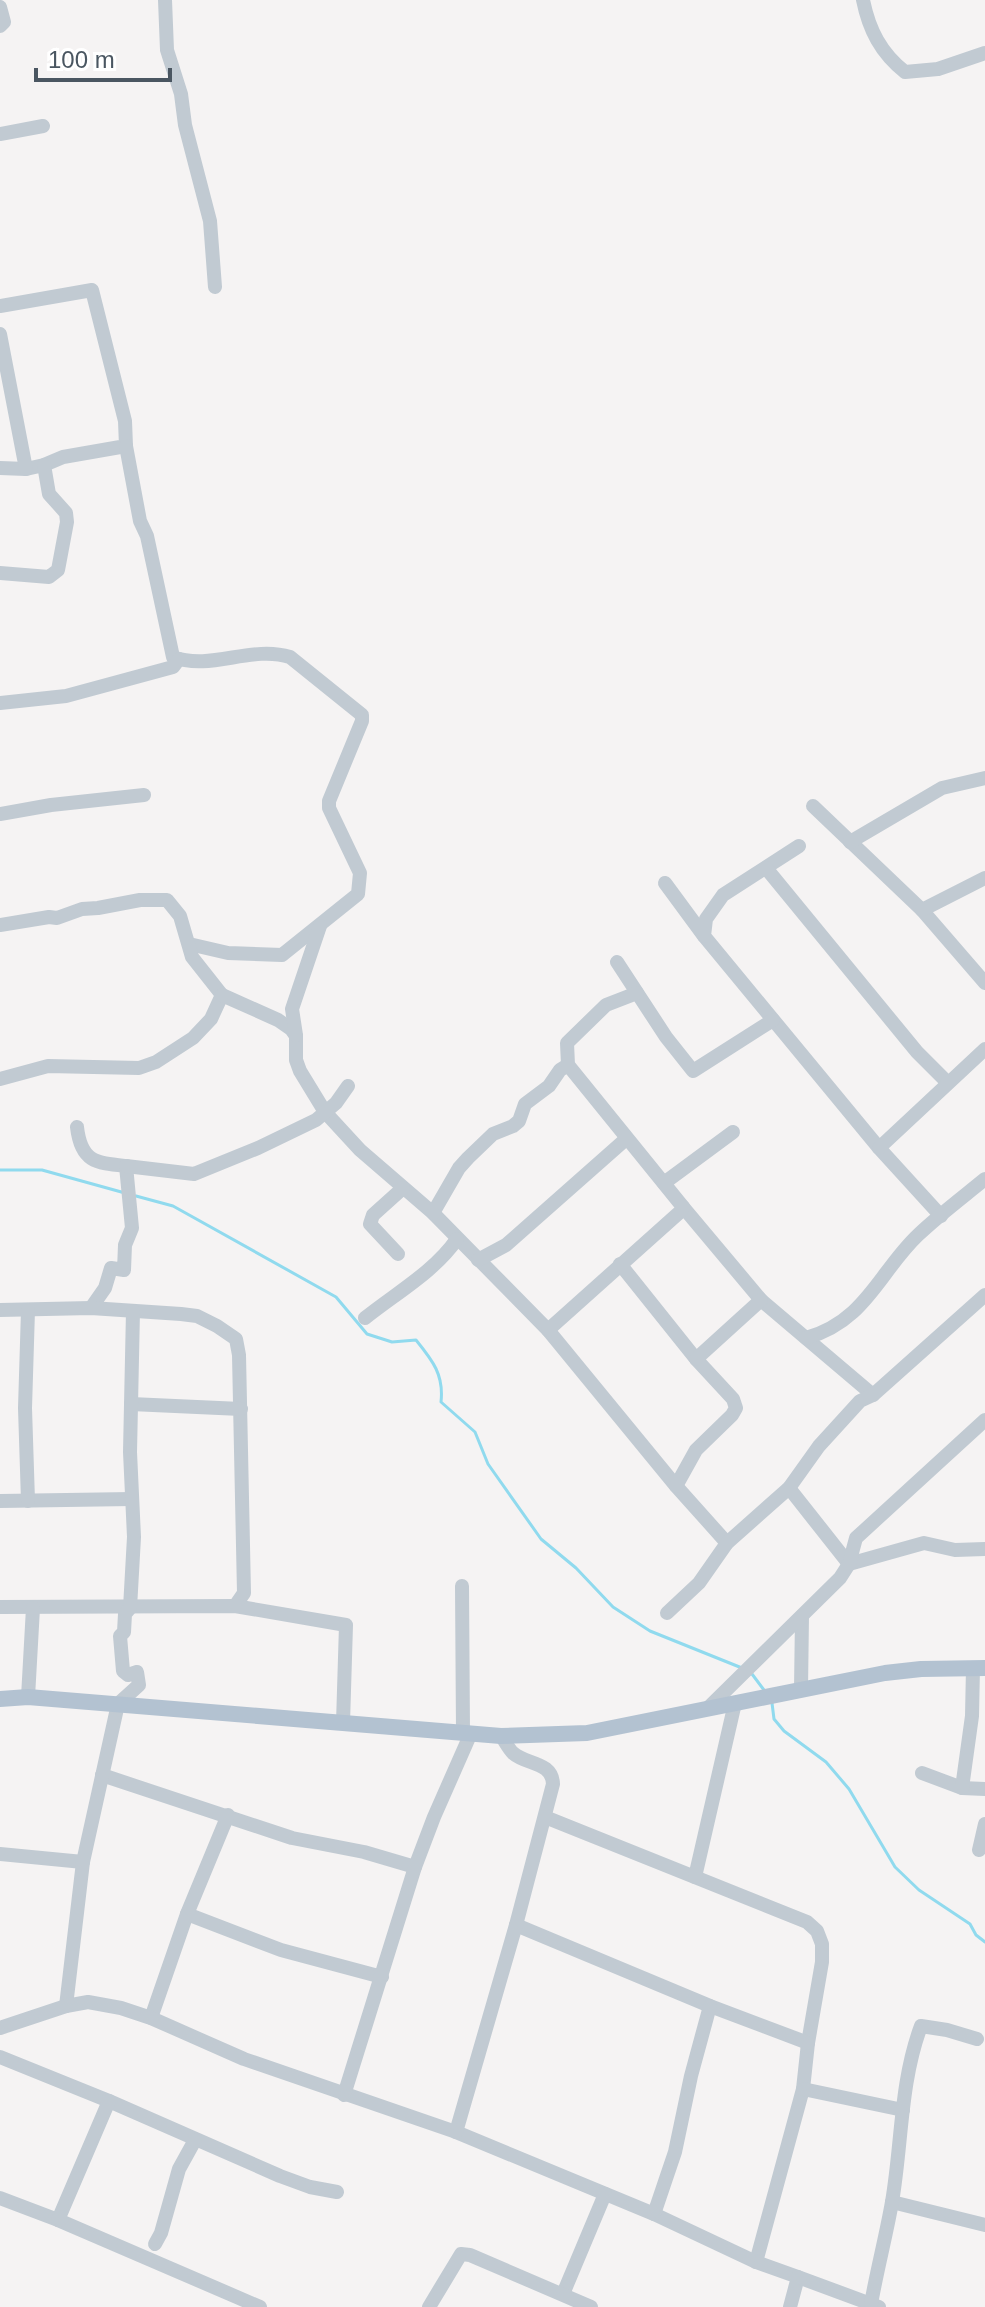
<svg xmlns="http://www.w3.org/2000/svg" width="985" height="2307" font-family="Arial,sans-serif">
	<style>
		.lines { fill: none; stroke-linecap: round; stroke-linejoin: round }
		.stream { stroke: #90daee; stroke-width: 3 }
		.minor { stroke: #c1cad2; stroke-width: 14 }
		.major { stroke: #b3c2d1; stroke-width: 16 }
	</style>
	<rect width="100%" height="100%" fill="#f5f3f3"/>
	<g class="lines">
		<g class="stream">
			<polyline points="0,1170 42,1170 125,1193"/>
			<path d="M136,1196L173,1206L336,1297L367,1334L392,1342L416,1340C433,1361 444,1375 441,1402L475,1432L488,1464L541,1539L576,1568L613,1607L650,1631L742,1668"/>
			<polyline points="752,1674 764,1690"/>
			<polyline points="772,1703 774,1719 784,1731 826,1762 849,1789 895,1867 919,1890 970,1924 976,1935 985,1942"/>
		</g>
		<g class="minor">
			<polyline points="165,0 167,50 181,94 185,125 210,221 215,287"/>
			<path d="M863,0C869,30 881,53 905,72L938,69L985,53"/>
			<polyline points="0,7 4,22 0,26"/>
			<polyline points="0,134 43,126"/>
			<polyline points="0,306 92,290 125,421 126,446 63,457 44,465 26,469 0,468"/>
			<polyline points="0,334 26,469"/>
			<path d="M126,446L140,521L147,536L173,657C211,671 251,645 290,657L362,715V721L329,801V808L360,873L358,894L282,955L228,953L189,944"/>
			<polyline points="0,573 49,577 58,570 67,522 66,513 49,494 44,465"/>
			<polyline points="0,703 66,696 173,667 179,659"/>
			<polyline points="813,806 922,910 985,983"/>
			<polyline points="0,814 51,805 144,795"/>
			<polyline points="850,842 942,788 985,778"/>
			<polyline points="799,846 723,895 706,919 704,936 879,1148 941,1216"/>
			<polyline points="766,868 917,1052 947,1082"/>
			<polyline points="665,883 704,936"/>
			<polyline points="922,910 985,878"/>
			<polyline points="0,925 49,917 57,918 82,909 98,908 140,900 167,900 180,916 192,957 222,995 211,1019 193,1038 156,1062 139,1068 48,1066 0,1079"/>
			<polyline points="617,962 666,1037 693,1071 773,1020"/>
			<polyline points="222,995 278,1020 291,1029 296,1036 296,1060 300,1071 325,1112 360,1150 433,1213 548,1330 676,1486 727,1543"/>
			<polyline points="296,1035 292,1009 320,926"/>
			<path d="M77,1127C81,1162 96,1163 126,1166L132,1228L125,1245L124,1270L111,1268L105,1288L91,1308"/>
			<polyline points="879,1148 985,1049"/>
			<polyline points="126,1166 194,1174 258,1148 316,1120 336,1103 348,1086"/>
			<polyline points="664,1183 733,1132"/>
			<polyline points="683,1207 761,1300 873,1395"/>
			<polyline points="433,1213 459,1168 468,1158 493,1134 513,1126 519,1121 525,1104 549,1086 560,1070 568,1065"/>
			<polyline points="398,1254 370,1224 373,1215 403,1188"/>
			<polyline points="478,1260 506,1245 626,1139"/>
			<polyline points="620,1264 696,1359 733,1399 736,1408 732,1415 696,1450 676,1486"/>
			<polyline points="0,1310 91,1308 181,1314 197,1316 217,1326 236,1339 239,1355 244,1593 235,1606"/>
			<path d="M365,1318C396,1293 434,1272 457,1239"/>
			<polyline points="548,1330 681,1211 683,1207 568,1065 567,1043 606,1005 637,993"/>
			<path d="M806,1338C866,1321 879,1272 918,1235C939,1215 963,1197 985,1179"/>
			<polyline points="696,1359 761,1300"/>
			<polyline points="131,1404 241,1409"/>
			<polyline points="789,1488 849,1564 924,1543 955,1550 985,1549"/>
			<polyline points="0,1501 132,1499"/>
			<polyline points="28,1501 25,1408 28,1310"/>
			<polyline points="462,1586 463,1732"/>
			<polyline points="0,1607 235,1606 346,1625 343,1723"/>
			<polyline points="667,1613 699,1583 727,1543 789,1488 819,1446 860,1401 873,1395 985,1295"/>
			<polyline points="801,1689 802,1616"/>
			<polyline points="28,1697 33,1608"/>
			<polyline points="707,1709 840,1578 849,1564 856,1538 985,1420"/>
			<polyline points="922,1773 962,1788 985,1789"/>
			<polyline points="102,1775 292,1838 364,1852 415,1867"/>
			<polyline points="962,1788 972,1716 973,1668"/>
			<polyline points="545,1817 807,1922 817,1931 822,1944 822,1962 808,2043 803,2089 756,2262"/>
			<polyline points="979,1850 985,1824"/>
			<polyline points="0,1854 83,1862"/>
			<polyline points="695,1877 735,1703"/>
			<polyline points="187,1914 281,1950 382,1977"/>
			<polyline points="516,1925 710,2006 808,2043"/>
			<polyline points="66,2006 83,1862 118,1704 139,1685 137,1672 128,1675 123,1671 120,1636 124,1632 125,1614 130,1608 134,1537 130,1452 133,1311"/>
			<polyline points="151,2018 187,1914 228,1815"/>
			<polyline points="0,2028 66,2006 88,2002 121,2008 151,2018 244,2059 456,2132 654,2214 756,2262 798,2277 790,2307"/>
			<polyline points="0,2057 109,2101 280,2176 310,2187 337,2192"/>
			<polyline points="803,2089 903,2110"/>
			<polyline points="344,2095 415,1867 434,1817 471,1733"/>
			<path d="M456,2132L516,1925L553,1784C552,1761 526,1765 513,1753C508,1748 505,1741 501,1736"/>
			<polyline points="0,2198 58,2220 260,2307"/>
			<polyline points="892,2202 985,2225"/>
			<polyline points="654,2214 675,2152 691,2076 710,2006"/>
			<polyline points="58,2220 109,2101"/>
			<polyline points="155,2244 161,2233 179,2169 195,2140"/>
			<polyline points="798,2277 879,2307"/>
			<polyline points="563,2294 605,2194"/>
			<path d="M871,2304C877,2270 886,2236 892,2202C902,2144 900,2082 921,2026L947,2030L977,2039"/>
			<polyline points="429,2307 461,2254 470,2255 591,2307"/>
		</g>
		<polyline class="major" points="0,1699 28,1697 501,1736 587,1733 885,1673 921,1669 985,1668"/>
	</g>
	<path d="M36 68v12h134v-12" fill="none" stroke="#4a5661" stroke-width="4"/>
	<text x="48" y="68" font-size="24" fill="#4a5661" stroke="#ffffff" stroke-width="6" paint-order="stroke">100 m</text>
</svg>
